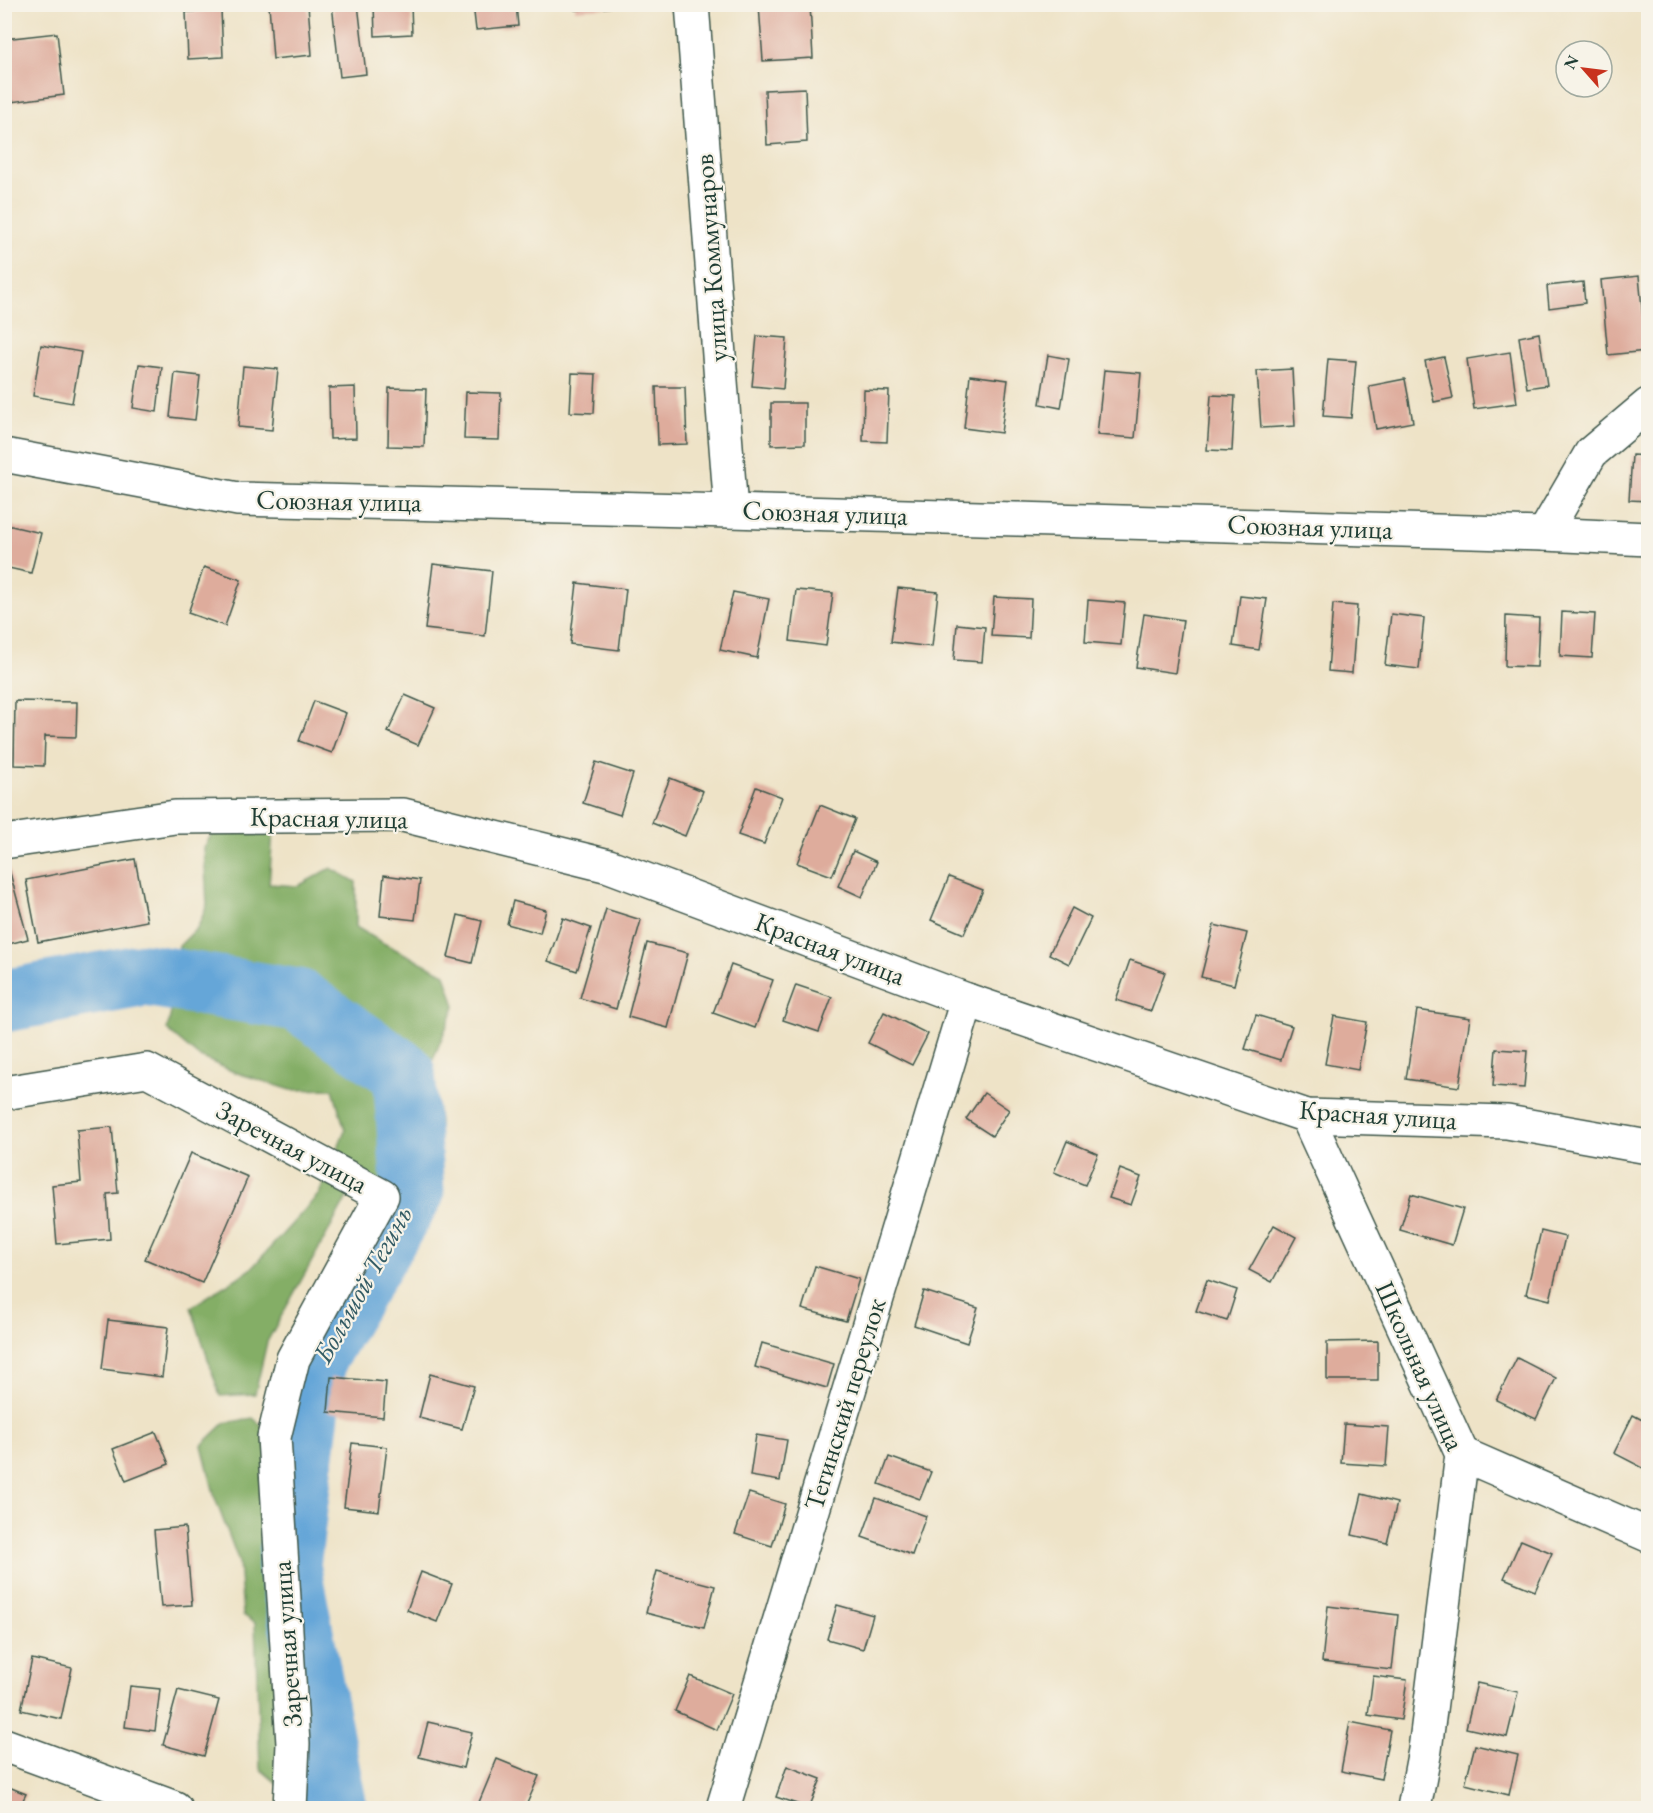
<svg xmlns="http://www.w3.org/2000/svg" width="1653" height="1813" font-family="'EB Garamond',serif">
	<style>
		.forest { fill: #84ae66; stroke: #52764d; stroke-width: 1.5 }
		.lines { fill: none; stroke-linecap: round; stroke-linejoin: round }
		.river { stroke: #65a6d8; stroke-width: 63 }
		.building { fill: #deac9c }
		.street-casing { stroke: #3e564a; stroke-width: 36 }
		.street { stroke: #fff; stroke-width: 33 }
		.labels { text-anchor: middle; stroke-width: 4.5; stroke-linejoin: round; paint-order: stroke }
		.street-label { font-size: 27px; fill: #1f3d34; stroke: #f7f3e8 }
		.water-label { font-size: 28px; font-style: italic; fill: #345c65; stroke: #f7f3e8 }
	</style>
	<rect width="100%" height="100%" fill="#f7f3e8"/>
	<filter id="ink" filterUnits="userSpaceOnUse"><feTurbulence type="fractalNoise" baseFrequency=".0167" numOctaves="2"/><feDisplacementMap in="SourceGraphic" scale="12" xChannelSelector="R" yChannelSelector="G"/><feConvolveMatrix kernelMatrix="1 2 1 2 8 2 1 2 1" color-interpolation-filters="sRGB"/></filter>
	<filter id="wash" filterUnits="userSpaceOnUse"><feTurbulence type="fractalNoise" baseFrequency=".008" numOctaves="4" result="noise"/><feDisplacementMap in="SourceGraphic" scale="24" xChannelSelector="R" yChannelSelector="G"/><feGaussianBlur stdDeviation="1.35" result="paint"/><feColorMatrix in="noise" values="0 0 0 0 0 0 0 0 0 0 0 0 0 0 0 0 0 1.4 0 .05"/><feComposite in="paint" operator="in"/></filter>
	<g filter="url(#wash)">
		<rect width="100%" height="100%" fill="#eee3c7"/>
		<g class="forest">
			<polygon points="216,826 273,833 269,884 298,886 331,868 356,882 356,927 383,943 445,974 455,1006 432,1062 439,1122 437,1159 404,1182 362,1201 348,1196 267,1342 255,1394 220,1396 191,1307 250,1270 319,1194 345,1130 333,1089 291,1090 234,1072 198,1056 167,1030 174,999 179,946 198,927 207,905 204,848"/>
			<polygon points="253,1418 274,1437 297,1664 333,1709 344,1799 317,1808 307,1808 260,1769 255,1623 243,1615 239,1562 215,1498 202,1445 225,1423"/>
		</g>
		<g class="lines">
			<polyline class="river" points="4,1001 145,975 298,1000 404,1073 413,1192 315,1358 289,1565 336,1808"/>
		</g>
		<g id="blocks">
			<g class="building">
				<polygon points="332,4 358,4 366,74 340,77"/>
				<polygon points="374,4 411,4 412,34 375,36"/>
				<polygon points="473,4 516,4 518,26 476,30"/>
				<polygon points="575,4 628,4 628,6 575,10"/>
				<polygon points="269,5 308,5 312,55 273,59"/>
				<polygon points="759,5 810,5 813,58 763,61"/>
				<polygon points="221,10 223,57 188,59 186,12"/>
				<polygon points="57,33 64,95 11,102 4,39"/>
				<polygon points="805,88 807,142 767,145 765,90"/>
				<polygon points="1639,276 1646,351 1608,355 1601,280"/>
				<polygon points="1583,282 1585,303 1549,308 1547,286"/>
				<polygon points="1539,333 1547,385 1527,388 1519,337"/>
				<polygon points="757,336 787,338 783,389 752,386"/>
				<polygon points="41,345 81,352 72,403 33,396"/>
				<polygon points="1510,352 1517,403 1474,409 1467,359"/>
				<polygon points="1048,355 1069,359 1061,408 1040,404"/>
				<polygon points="1444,357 1453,398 1434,402 1425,361"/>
				<polygon points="1328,359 1356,361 1351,418 1323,416"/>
				<polygon points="139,364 162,367 157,412 133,408"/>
				<polygon points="243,366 278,369 272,430 238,427"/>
				<polygon points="1292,369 1295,426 1261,428 1257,371"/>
				<polygon points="1104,370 1141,373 1135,438 1097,435"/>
				<polygon points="175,373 200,376 195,420 170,417"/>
				<polygon points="572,373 596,374 594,413 570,412"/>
				<polygon points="970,375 1008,380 1001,433 964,428"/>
				<polygon points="1405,379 1413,422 1376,429 1369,386"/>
				<polygon points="355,387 356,438 330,439 329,388"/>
				<polygon points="656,387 685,387 687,444 658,445"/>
				<polygon points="389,388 426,389 424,447 388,446"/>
				<polygon points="864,390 889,391 887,442 863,441"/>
				<polygon points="466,392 501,393 499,440 464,439"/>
				<polygon points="1211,395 1235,396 1232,451 1207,450"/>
				<polygon points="771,403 805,403 805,444 771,445"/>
				<polygon points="1632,455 1648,456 1648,501 1629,500"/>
				<polygon points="7,525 41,533 31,573 4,567 4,535"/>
				<polygon points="433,564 492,571 485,636 425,629"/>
				<polygon points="204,567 241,580 225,626 188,613"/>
				<polygon points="577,583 626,589 619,650 570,644"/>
				<polygon points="898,588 938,592 932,647 891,642"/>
				<polygon points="796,590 833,593 826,646 790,641"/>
				<polygon points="733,592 769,599 757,658 720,650"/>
				<polygon points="1240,596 1267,599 1259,650 1233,646"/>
				<polygon points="994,597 1031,599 1029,638 991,636"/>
				<polygon points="1088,600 1125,603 1121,645 1085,642"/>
				<polygon points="1333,604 1357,606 1352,673 1328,671"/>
				<polygon points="1562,612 1595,614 1592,658 1560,656"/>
				<polygon points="1144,614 1183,620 1175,673 1136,667"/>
				<polygon points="1391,614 1424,618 1419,669 1385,665"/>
				<polygon points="1506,616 1539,618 1537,667 1505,666"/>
				<polygon points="957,624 985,627 982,662 954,660"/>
				<polygon points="405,695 435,708 418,745 388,732"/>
				<polygon points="15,701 77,702 76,737 45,736 44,766 14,765"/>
				<polygon points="314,701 346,713 332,753 299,741"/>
				<polygon points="596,762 633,774 620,815 583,803"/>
				<polygon points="670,778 703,791 685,836 652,823"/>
				<polygon points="756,787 782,797 764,844 738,835"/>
				<polygon points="820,805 855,819 832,876 797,863"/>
				<polygon points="853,851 877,862 862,897 838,886"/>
				<polygon points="5,858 6,858 28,939 5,945"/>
				<polygon points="135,859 147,921 38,942 26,880"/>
				<polygon points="384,875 420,880 415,920 380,916"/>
				<polygon points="949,877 983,890 964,934 931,920"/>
				<polygon points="513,901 546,910 540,933 507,924"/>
				<polygon points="1072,908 1091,918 1069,964 1049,954"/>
				<polygon points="606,909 641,920 616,1009 580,998"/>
				<polygon points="458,915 482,921 472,963 448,957"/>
				<polygon points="563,918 591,928 577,971 548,961"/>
				<polygon points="1214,925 1247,933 1234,985 1201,977"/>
				<polygon points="647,943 688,953 668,1028 628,1017"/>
				<polygon points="1130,960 1165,972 1151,1011 1116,1000"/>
				<polygon points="731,965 773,980 755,1028 713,1013"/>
				<polygon points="796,985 832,997 819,1032 783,1020"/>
				<polygon points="1417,1010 1470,1018 1459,1087 1406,1079"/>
				<polygon points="884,1012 928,1034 912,1065 868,1043"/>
				<polygon points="1256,1015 1292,1026 1281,1060 1245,1049"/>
				<polygon points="1334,1016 1367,1022 1358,1070 1325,1064"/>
				<polygon points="1496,1049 1527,1051 1524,1088 1493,1086"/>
				<polygon points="984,1093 1009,1110 992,1136 966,1119"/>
				<polygon points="112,1127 118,1193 107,1194 110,1239 57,1244 52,1185 81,1182 77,1130"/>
				<polygon points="1067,1141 1098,1154 1085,1185 1054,1172"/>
				<polygon points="191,1153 248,1177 202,1283 145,1259"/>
				<polygon points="1120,1169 1141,1177 1131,1205 1109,1198"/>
				<polygon points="1411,1194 1463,1209 1452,1245 1400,1230"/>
				<polygon points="1274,1225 1296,1237 1272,1282 1249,1270"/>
				<polygon points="1541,1231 1565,1237 1550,1300 1526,1294"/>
				<polygon points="815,1266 859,1279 846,1321 802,1309"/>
				<polygon points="1207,1280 1237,1290 1227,1321 1196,1311"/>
				<polygon points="924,1291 978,1308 967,1343 914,1325"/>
				<polygon points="108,1320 168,1327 162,1377 102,1369"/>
				<polygon points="1378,1341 1378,1380 1327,1380 1327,1342"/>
				<polygon points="762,1343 834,1364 827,1388 755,1367"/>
				<polygon points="1517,1358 1556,1378 1536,1419 1496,1400"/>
				<polygon points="430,1374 474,1386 462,1429 419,1418"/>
				<polygon points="331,1377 386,1382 383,1417 328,1412"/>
				<polygon points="1633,1415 1648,1423 1648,1463 1645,1469 1614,1453"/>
				<polygon points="1344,1424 1389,1427 1386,1466 1341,1463"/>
				<polygon points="156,1432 169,1464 126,1481 113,1449"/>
				<polygon points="756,1435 787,1440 780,1481 750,1476"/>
				<polygon points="352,1443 387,1447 379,1511 344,1507"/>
				<polygon points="889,1457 931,1472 920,1499 879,1484"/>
				<polygon points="749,1493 785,1504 772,1546 735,1534"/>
				<polygon points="1362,1494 1397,1503 1387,1543 1352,1535"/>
				<polygon points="876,1498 926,1516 912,1555 862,1537"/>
				<polygon points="185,1527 192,1605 161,1607 154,1530"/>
				<polygon points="1521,1540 1552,1553 1535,1591 1504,1578"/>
				<polygon points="657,1571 715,1586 704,1628 646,1613"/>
				<polygon points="421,1572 452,1584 437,1622 407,1610"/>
				<polygon points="837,1605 873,1615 863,1649 827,1639"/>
				<polygon points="1328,1606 1398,1615 1392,1670 1322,1662"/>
				<polygon points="32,1659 72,1668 61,1719 21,1710"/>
				<polygon points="690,1676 732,1694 717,1730 675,1711"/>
				<polygon points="1373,1676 1407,1680 1401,1720 1368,1715"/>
				<polygon points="1477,1683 1518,1692 1507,1737 1466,1728"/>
				<polygon points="130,1686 160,1689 155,1731 125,1727"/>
				<polygon points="178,1690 219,1700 204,1756 163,1745"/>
				<polygon points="428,1722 472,1732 463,1768 419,1757"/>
				<polygon points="1350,1722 1390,1730 1381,1779 1341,1771"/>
				<polygon points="1475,1745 1518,1755 1509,1795 1465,1784"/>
				<polygon points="497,1759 539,1776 525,1808 477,1807"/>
				<polygon points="787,1766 821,1779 809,1808 776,1797"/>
				<polygon points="4,1785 26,1794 19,1808 4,1808"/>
			</g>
		</g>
	</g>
	<g filter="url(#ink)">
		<use href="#blocks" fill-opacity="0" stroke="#3e564a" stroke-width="1.5"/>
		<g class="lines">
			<g class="street-casing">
				<g id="street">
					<polyline points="692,4 731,511"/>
					<polyline points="4,455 238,499 731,511 1544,534 1648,539"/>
					<polyline points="1544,534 1591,453 1648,405"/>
					<polyline points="4,842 175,817 403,815 609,866 967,1000 1307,1116 1507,1122 1648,1147"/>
					<polyline points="4,1093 147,1070 382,1196 293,1359 274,1437 293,1744 290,1808"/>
					<polyline points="1307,1116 1462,1454 1425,1750 1414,1808"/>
					<polyline points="1462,1454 1648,1535"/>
					<polyline points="4,1745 175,1808"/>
					<polyline points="723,1808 967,1000"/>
				</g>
			</g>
			<use href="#street" class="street"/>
		</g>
	</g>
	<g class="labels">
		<g class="street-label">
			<text transform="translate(711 258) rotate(-94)" y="9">улица Коммунаров</text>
			<text transform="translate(339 501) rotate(1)" y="9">Союзная улица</text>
			<text transform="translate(825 513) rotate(2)" y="9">Союзная улица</text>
			<text transform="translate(1310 527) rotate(2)" y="9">Союзная улица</text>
			<text transform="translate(329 818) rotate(1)" y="9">Красная улица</text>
			<text transform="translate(830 949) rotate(21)" y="9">Красная улица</text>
			<text transform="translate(1378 1115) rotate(4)" y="9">Красная улица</text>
			<text transform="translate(292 1147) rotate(28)" y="9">Заречная улица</text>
			<text transform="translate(1420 1366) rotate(66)" y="9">Школьная улица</text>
			<text transform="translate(845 1404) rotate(-73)" y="9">Тегинский переулок</text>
			<text transform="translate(287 1644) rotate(-94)" y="9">Заречная улица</text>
		</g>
		<g class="water-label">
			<text transform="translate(362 1284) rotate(-61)" y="10">Большой Тегинь</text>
		</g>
	</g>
	<rect width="1653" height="1813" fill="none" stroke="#f7f3e8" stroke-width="24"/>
	<g transform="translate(1584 69) rotate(298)"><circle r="28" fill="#f7f3e8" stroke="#a1aaa0" stroke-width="1.5"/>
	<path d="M0-4.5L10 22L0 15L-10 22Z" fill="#c8321e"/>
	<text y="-9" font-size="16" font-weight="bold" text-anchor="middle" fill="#1f3d34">N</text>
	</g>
</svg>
